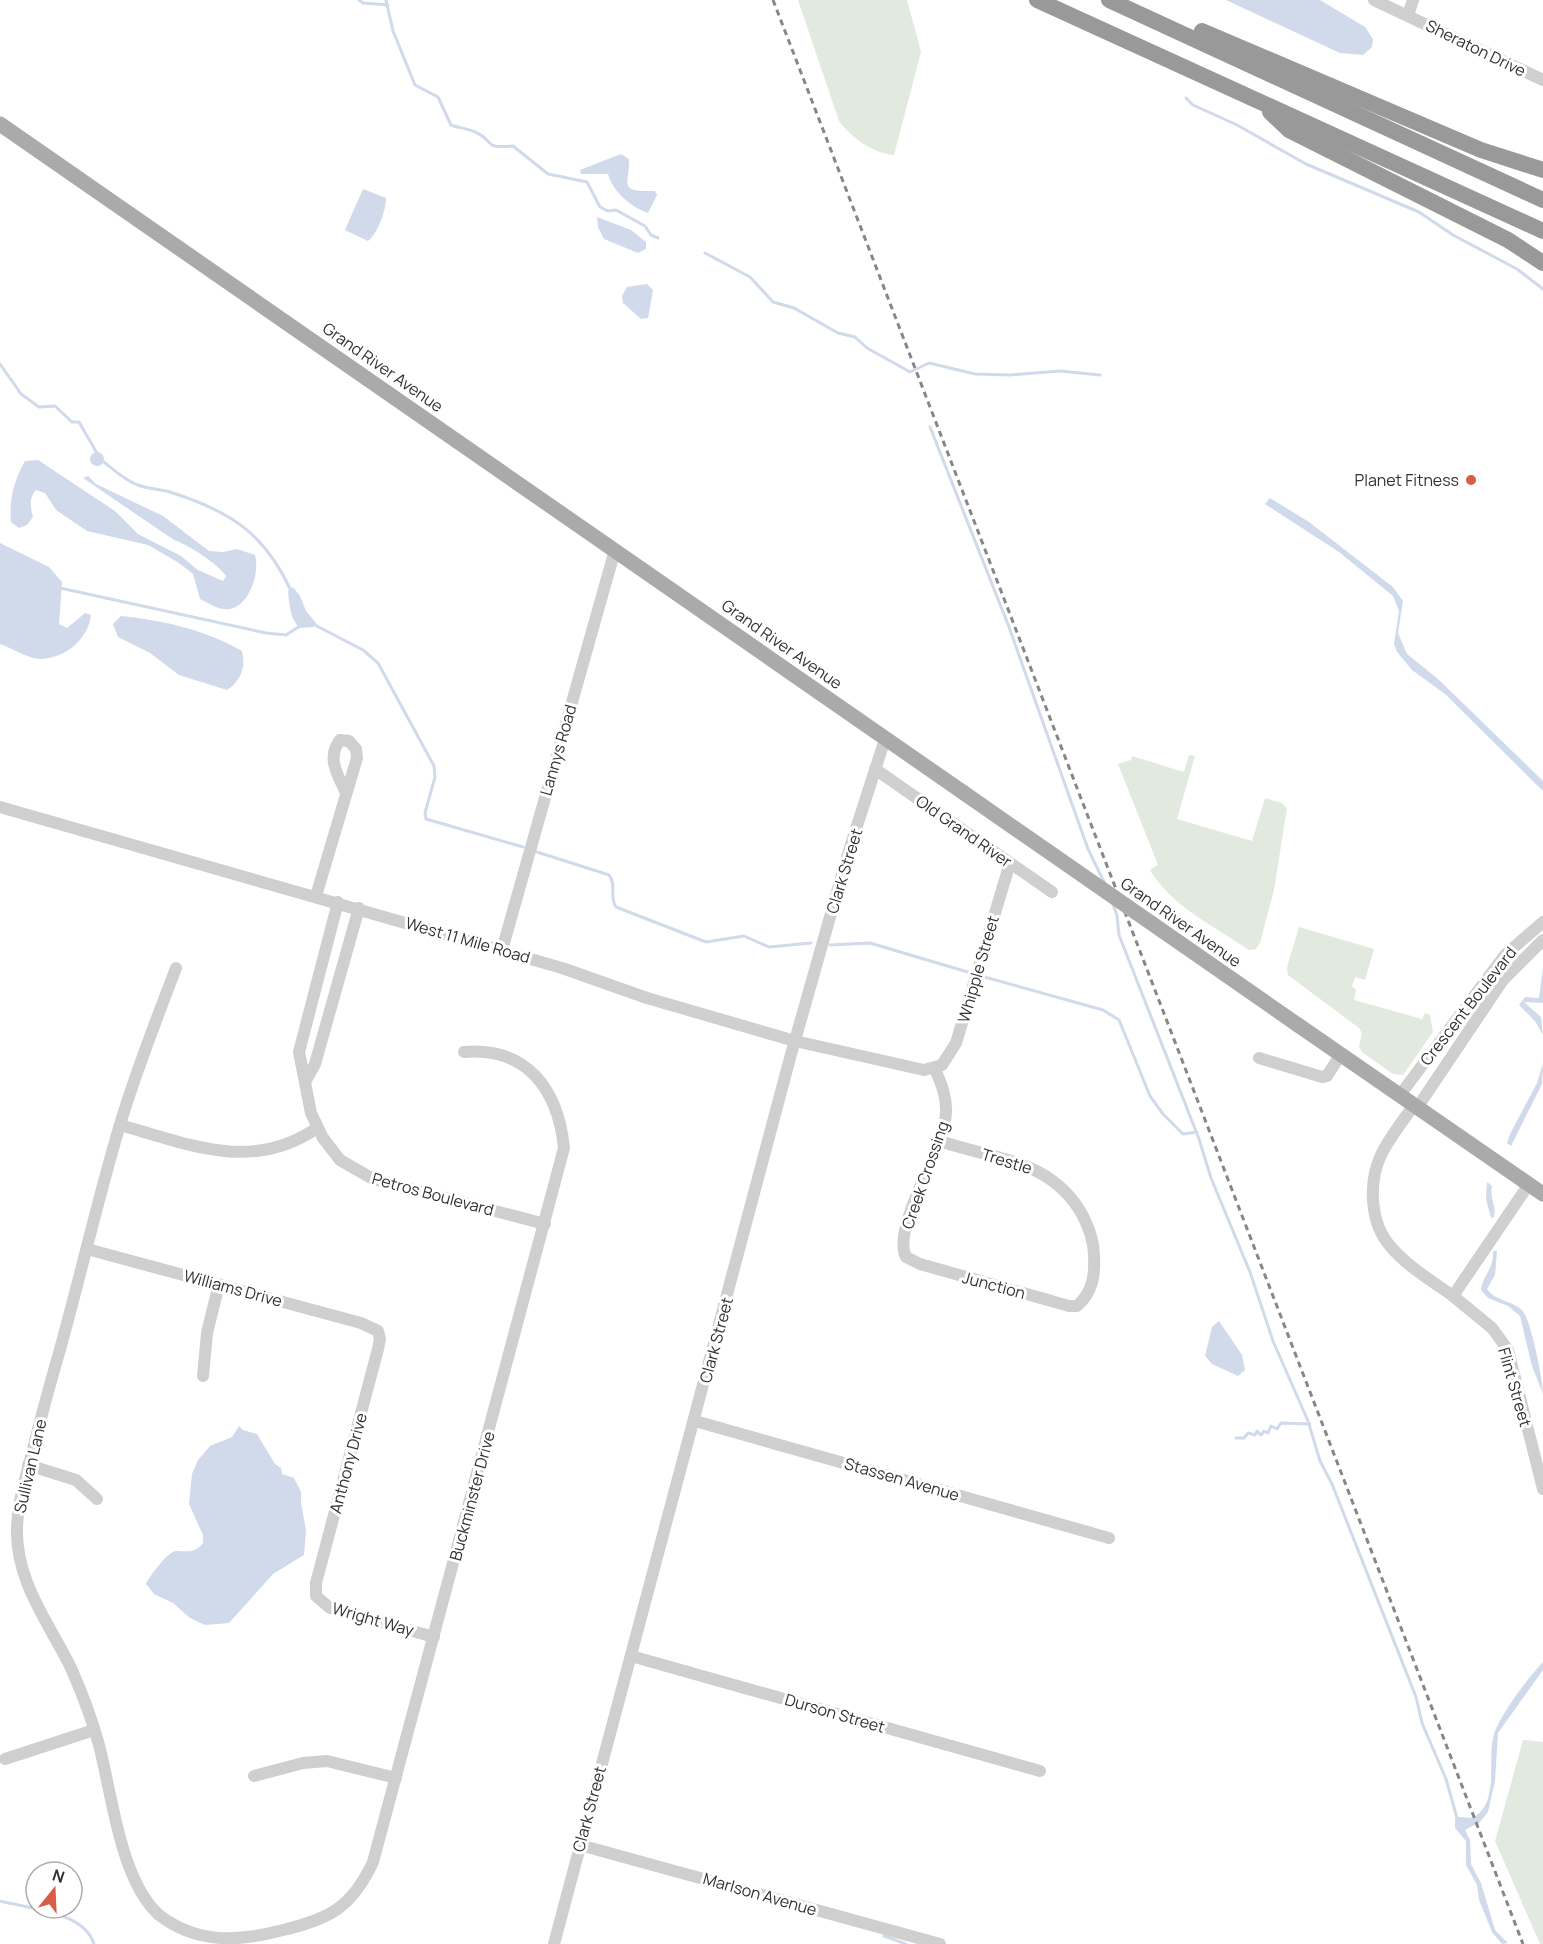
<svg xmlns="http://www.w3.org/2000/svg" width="1543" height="1944" font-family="Manrope,sans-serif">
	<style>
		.green { fill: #e2eadf }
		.water { fill: #d0daeb }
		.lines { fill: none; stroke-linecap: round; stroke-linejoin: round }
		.stream { stroke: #d0daeb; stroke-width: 3 }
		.minor { stroke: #cfcfcf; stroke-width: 12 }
		.major { stroke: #aaa; stroke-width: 15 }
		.highway { stroke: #999; stroke-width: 16 }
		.rail { stroke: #878787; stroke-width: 3; stroke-dasharray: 6 4.5; stroke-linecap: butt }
		.major-bridge { stroke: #aaa; stroke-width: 15 }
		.poi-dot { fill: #d85d45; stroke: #fff; stroke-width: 2 }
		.labels { text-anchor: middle; stroke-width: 6; stroke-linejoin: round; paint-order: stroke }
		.street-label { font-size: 16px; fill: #323232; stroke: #fff }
		.poi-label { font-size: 16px; fill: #323232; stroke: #fff; text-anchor: end }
	</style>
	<rect width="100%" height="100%" fill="#fff"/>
	<g class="green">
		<path d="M798,0H907L921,52L894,155C872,153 852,138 839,121Z"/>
		<path d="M1189,755L1195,756L1177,819L1252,841L1265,798L1282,803L1287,808L1274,890L1260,943L1256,949L1249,950C1215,927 1170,905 1150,870L1158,865L1118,764L1131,760L1132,756L1184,772Z"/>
		<polygon points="1299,927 1374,949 1365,980 1355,977 1352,986 1356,990 1354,1000 1422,1019 1425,1013 1430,1015 1433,1032 1403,1075 1393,1074 1362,1052 1359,1047 1362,1033 1359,1028 1288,975 1287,967"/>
		<polygon points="1523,1740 1543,1742 1543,1944 1540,1944 1495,1841"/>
	</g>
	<g class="water">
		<polygon points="1226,0 1320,0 1365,27 1373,39 1372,47 1363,55 1340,53"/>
		<path d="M621,154L629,159C630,184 616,192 655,191L657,195L648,213C631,207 613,192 608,174H581L580,170Z"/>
		<path d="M363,189L386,198C386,210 378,233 368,241L345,230Z"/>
		<polygon points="597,217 631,230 646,242 646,249 638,253 604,239 598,227"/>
		<polygon points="647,284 653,290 648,318 641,319 623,303 622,296 627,287"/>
		<circle cx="97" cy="459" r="7"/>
		<path d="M38,460L115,511L138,534L181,556L198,570L223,581L226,576C218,564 189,545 174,540L83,478L88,476L96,484L163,516L209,551L223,552L237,549L255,555C260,572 250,605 230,609C220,611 208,603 200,599L193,574L179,563L148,545L87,531L56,510L45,493L36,490C29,498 30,507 33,517L27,525L19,528L11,522C9,499 14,481 25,461Z"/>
		<polygon points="1270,498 1309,522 1393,587 1403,601 1398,633 1407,654 1438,679 1539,777 1543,781 1543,791 1445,694 1412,670 1397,652 1394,644 1399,611 1393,596 1339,552 1265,504"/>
		<path d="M0,543L49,567L62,582L59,624L67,628L85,613L91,615C88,639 66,658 41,659C28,659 12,648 0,644Z"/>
		<path d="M293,587L300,596L306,611L316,623L313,627L300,628C290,620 289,603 288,591Z"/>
		<path d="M121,616C162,620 206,630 242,651C246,667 241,681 227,690L179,675L150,653L118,637L113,624Z"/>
		<polygon points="1543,967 1543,1003 1524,1002 1541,1017 1543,1035 1535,1021 1519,1005 1525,997 1539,998"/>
		<polygon points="1543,1063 1542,1084 1511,1146 1507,1143 1510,1134 1537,1083"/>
		<path d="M1487,1182L1492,1186C1489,1198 1497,1206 1494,1217L1491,1218L1486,1199Z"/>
		<path d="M1493,1251H1497L1495,1275L1487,1289C1495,1301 1511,1300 1522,1310C1531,1319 1543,1381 1543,1394L1532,1366L1520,1316L1508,1306L1488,1298L1481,1290C1483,1274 1494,1270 1493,1251Z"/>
		<polygon points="1219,1321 1242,1355 1245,1370 1238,1376 1212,1364 1205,1356 1212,1327"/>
		<path d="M239,1426L243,1430L257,1434L275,1464L281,1468L282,1474L294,1478L301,1492V1503L306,1530L304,1555L273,1574L229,1623L205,1625L190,1618L173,1603L154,1594L146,1584C149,1577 168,1551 176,1551C188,1551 194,1554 203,1543V1535L189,1504L192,1474L198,1460L210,1446L232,1437Z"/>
		<path d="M1543,1662V1670L1498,1733L1495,1781L1488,1812L1480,1822L1465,1830L1470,1840L1471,1864L1481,1883L1495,1930L1508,1943L1502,1944L1492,1932L1479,1900L1477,1885L1466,1865V1841L1455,1828V1819L1459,1817L1473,1818C1502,1801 1485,1755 1495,1731C1504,1710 1527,1679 1543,1662Z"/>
	</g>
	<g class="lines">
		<g class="stream">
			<polyline points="359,0 363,3 388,5"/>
			<path d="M386,0L393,31L415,85L438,97L451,125C458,128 467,128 475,132C496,141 481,149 513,146L548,174L587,182L600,207L608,211L616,210L645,226L651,235L658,238"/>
			<polyline points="1186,98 1193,105 1237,125 1306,164 1419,212 1453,235 1517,269 1543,289"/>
			<polyline points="705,253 750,277 773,302 794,308 838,333 855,337 867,348 910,372 929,363 975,374 1010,375 1060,371 1100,375"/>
			<polyline points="0,364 21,394 39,407 55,406 72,422 79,422 98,455"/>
			<polyline points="930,427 1009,627 1088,849 1105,884"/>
			<path d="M104,462C114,470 126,481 138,485C148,489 159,489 170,492C230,511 265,533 292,593"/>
			<polyline points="60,588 266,633 286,635 300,626"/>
			<polyline points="311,623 363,650 378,663 434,766 435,777 425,813 426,819 523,847"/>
			<path d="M537,852L609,875C617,885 609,897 616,907L706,942L744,936L769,947L811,943"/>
			<polyline points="1113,904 1117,916 1119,935 1199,1139 1211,1178 1250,1272 1273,1341 1308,1421 1320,1461 1332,1484 1416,1697 1422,1723 1446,1779 1457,1818"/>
			<polyline points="830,945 870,943 971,973"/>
			<polyline points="981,976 1103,1010 1119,1020 1150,1096 1163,1114 1183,1134 1197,1132"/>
			<polyline points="1236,1438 1244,1438 1248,1433 1255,1435 1257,1431 1261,1435 1264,1431 1268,1433 1271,1426 1277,1429 1281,1423 1310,1424"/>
			<path d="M0,1901C29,1909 84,1911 94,1944"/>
			<polyline points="884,1936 906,1944"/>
		</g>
		<g class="minor">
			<polyline points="1374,0 1543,80"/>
			<polyline points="1408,15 1413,0"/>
			<polyline points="875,769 1052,892"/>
			<polyline points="0,807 562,968 647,998 795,1041 924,1070 942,1065 956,1043 1010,863"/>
			<path d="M316,896L357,758L356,749L349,741L340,740C326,758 338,775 346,793"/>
			<polyline points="338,902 299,1052 311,1113 323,1138 340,1160 373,1179 545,1224"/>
			<polyline points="502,950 615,550"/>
			<path d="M176,968C156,1021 135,1073 119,1128C97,1202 80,1278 59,1353C48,1391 38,1429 28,1468C23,1488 17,1508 17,1530C16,1582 49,1623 71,1668C82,1693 92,1719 99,1745C112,1794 120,1880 159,1915C197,1944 238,1942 283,1930C330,1919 352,1907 373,1862L564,1148C558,1089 527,1047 464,1052"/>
			<polyline points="1259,1058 1322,1077 1327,1076 1341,1054"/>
			<path d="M935,1069C941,1083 947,1097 946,1113C944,1150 891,1228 906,1257L920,1264L1069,1306H1077C1093,1292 1095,1275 1094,1256C1094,1241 1089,1229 1083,1216C1052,1159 995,1160 940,1141"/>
			<polyline points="305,1082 315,1064 359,908"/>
			<polyline points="1400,1095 1505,955 1543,922"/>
			<path d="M1414,1105C1403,1121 1389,1138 1381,1155C1368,1183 1370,1224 1391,1247C1408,1267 1432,1281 1453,1296"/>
			<polyline points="1417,1108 1503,980 1543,940"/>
			<path d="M120,1125C188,1144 252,1173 317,1128"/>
			<polyline points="1529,1184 1453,1296 1492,1328 1508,1350 1543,1489"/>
			<polyline points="87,1249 361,1323 378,1331 380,1339 378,1349 316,1583 316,1596 330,1608 434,1637"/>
			<polyline points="203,1376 207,1333 219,1284"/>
			<polyline points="695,1421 1109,1538"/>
			<polyline points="28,1465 76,1480 97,1499"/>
			<polyline points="631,1656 1040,1771"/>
			<polyline points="5,1759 94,1730"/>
			<polyline points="254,1776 303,1763 327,1761 396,1778"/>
			<polyline points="580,1845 940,1944"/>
			<polyline points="554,1944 790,1058 847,857 885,739"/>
		</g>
		<g class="major">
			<polyline points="0,124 964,793"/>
			<polyline points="1298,1025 1543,1194"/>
		</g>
		<g class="highway">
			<polyline points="1037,0 1543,231"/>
			<polyline points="1109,0 1543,200"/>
			<polyline points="1202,31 1481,150 1543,170"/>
			<polyline points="1270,112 1289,130 1508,240 1543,263"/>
		</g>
		<polyline class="rail" points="773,0 1523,1944"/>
		<polyline class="major-bridge" points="964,793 1298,1025"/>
	</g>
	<circle class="poi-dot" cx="1471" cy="480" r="6"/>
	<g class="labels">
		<g class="street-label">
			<text transform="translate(1476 48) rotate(26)" y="6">Sheraton Drive</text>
			<text transform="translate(383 367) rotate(35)" y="6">Grand River Avenue</text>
			<text transform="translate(782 644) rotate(35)" y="6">Grand River Avenue</text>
			<text transform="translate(558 750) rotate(-74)" y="6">Lannys Road</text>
			<text transform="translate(964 831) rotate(35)" y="6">Old Grand River</text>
			<text transform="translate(844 871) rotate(-73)" y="6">Clark Street</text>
			<text transform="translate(1181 922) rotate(35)" y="6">Grand River Avenue</text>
			<text transform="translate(468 940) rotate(16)" y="6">West 11 Mile Road</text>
			<text transform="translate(978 969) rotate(-74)" y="6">Whipple Street</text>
			<text transform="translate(1468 1006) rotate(-52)" y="6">Crescent Boulevard</text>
			<text transform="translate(1007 1161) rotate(17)" y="6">Trestle</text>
			<text transform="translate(925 1175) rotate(-71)" y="6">Creek Crossing</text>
			<text transform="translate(433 1194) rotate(15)" y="6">Petros Boulevard</text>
			<text transform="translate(994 1285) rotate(15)" y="6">Junction</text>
			<text transform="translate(233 1288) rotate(15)" y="6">Williams Drive</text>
			<text transform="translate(716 1340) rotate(-75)" y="6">Clark Street</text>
			<text transform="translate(1515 1387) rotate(74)" y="6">Flint Street</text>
			<text transform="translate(348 1463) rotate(-75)" y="6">Anthony Drive</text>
			<text transform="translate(30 1466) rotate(-77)" y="6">Sullivan Lane</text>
			<text transform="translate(902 1479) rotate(16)" y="6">Stassen Avenue</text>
			<text transform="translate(472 1496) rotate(-75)" y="6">Buckminster Drive</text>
			<text transform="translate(373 1619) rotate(16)" y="6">Wright Way</text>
			<text transform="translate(835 1713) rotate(16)" y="6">Durson Street</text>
			<text transform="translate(589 1809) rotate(-75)" y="6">Clark Street</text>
			<text transform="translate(760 1894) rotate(16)" y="6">Marlson Avenue</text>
		</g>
		<g class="poi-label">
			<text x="1459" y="486">Planet Fitness</text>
		</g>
	</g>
	<g transform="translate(54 1890) rotate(18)"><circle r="28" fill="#ffffff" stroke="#adadad" stroke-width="1.5"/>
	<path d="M0-4.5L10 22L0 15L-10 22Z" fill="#d85d45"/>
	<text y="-9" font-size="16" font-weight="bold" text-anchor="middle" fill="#323232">N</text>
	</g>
</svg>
